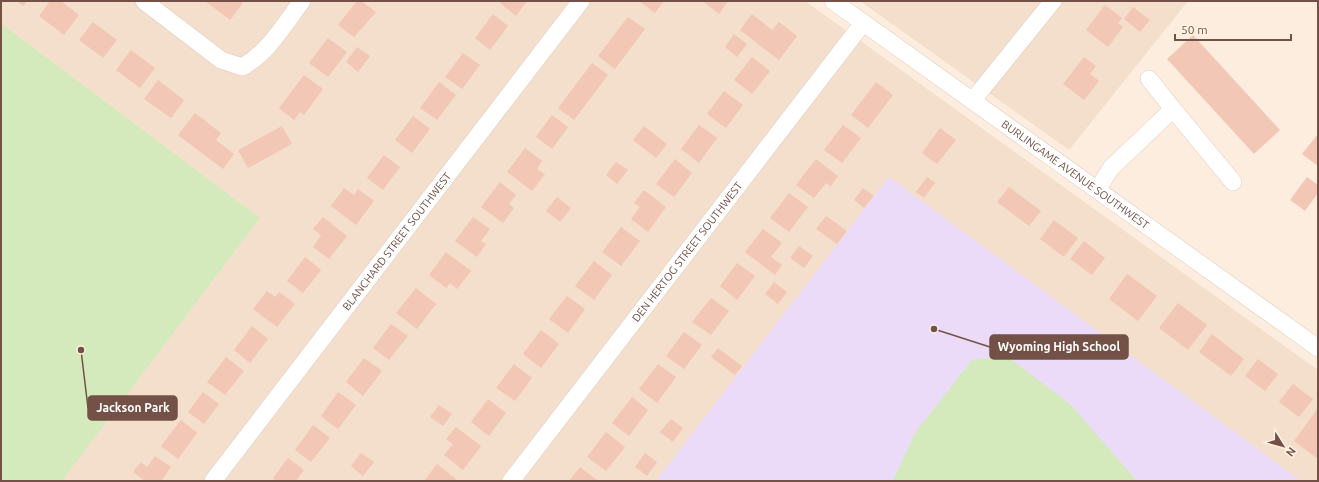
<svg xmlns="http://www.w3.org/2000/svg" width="1319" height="482" font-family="Ubuntu,sans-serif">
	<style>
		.residential { fill: #f4decc }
		.education { fill: #ebdbf8 }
		.green { fill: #d4eabd }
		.building { fill: #f3c7b5 }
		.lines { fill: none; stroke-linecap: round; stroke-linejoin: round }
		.minor-casing { stroke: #e3cabd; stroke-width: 18 }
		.minor { stroke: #fff; stroke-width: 17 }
		.labels { text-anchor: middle; stroke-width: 4; stroke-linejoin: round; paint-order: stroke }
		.street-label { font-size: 11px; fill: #735146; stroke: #fff2e5 }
		.leader { fill: none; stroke: #735146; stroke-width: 1.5 }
		.callout-dot { fill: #735146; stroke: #fff2e5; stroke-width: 1.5 }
		.callout { fill: #735146; stroke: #735146; stroke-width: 1.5 }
		.callout-label { font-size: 12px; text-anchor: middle; font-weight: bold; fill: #fff }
	</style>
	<rect width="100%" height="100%" fill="#fdedde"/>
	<g class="residential">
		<polygon points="1,1 805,1 1318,370 1318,481 1301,481 889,178 656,481 62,481 260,218 1,23"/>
		<polygon points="860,1 1188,1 1069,150"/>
	</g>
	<polygon class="education" points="889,177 1301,481 656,481"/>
	<g class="green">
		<polygon points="1,23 260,218 62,481 1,481"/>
		<polygon points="1007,356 1071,405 1137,481 893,481 915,433 972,360"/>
	</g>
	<g class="building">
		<polygon points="17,1 27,1 23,6"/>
		<polygon points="50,1 61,1 79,15 64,35 39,16"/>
		<polygon points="205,1 240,1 243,3 230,20"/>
		<polygon points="357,1 361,1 376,12 354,37 338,25"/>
		<polygon points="502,1 527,1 516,16 500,3"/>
		<polygon points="639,1 664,1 655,13"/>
		<polygon points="705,1 728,1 719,14 704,2"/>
		<polygon points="1105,5 1122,18 1118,23 1123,27 1108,47 1086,30"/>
		<polygon points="1133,7 1150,20 1140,32 1124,19"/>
		<polygon points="493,14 508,26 490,50 475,38"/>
		<polygon points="752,14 772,30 779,22 797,36 779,60 740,30"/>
		<polygon points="628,17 645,29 615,69 598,56"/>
		<polygon points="93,22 117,40 103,58 79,40"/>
		<polygon points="734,34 747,44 737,57 725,47"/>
		<polygon points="1193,35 1280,130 1254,154 1167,59"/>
		<polygon points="328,38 347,52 328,77 309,63"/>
		<polygon points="357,47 370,56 358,72 346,62"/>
		<polygon points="131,50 155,68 140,88 116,70"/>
		<polygon points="463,53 480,65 462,89 445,77"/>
		<polygon points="752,57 770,71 752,94 734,80"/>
		<polygon points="1084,57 1096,66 1090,74 1099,81 1084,100 1063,84"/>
		<polygon points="592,63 608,75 574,120 558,108"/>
		<polygon points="304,75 323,89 304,115 300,112 294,120 279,108"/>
		<polygon points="158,80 184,100 171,118 144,99"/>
		<polygon points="439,82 456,95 437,120 420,108"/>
		<polygon points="876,82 893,95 868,128 851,115"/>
		<polygon points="724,91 743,105 726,128 707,114"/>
		<polygon points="195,113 221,133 216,140 234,154 223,169 178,135"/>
		<polygon points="552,115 568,127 552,149 536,137"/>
		<polygon points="413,116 430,129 412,153 395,140"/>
		<polygon points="699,125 717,138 699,163 681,149"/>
		<polygon points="843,125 861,138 842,163 824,150"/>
		<polygon points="282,126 292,144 248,168 238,150"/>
		<polygon points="644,126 667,144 656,158 633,140"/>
		<polygon points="940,128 956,140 937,164 922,153"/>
		<polygon points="1318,134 1318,166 1302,154"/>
		<polygon points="525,148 542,161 537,169 545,174 532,191 507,172"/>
		<polygon points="384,155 400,167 383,190 367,178"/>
		<polygon points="675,159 692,173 674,197 656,184"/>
		<polygon points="816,159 838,176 831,186 826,183 814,198 796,185"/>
		<polygon points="616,162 628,170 617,184 606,175"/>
		<polygon points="927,177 935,183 924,198 916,192"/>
		<polygon points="1307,177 1318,185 1318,193 1305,211 1290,200"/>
		<polygon points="500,182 516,195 509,204 514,208 503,223 481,207"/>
		<polygon points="1009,187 1041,211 1029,226 997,202"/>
		<polygon points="344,188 354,195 358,189 374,201 356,225 331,206"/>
		<polygon points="863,188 874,196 864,208 854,200"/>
		<polygon points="644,190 666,207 648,232 631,219 640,207 634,203"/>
		<polygon points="789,193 808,207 789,232 770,218"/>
		<polygon points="557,197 571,208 560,222 546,211"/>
		<polygon points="826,216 847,231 837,244 816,229"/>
		<polygon points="323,217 347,236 329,259 313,247 321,235 313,229"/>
		<polygon points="473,217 490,229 481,241 486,244 477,257 455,241"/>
		<polygon points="1054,220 1078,238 1064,257 1040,239"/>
		<polygon points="621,227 640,241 621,266 602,252"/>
		<polygon points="763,229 782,243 771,257 782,265 775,275 745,252"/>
		<polygon points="1084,241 1105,258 1092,275 1070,259"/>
		<polygon points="799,246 813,256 804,268 790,258"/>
		<polygon points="446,252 471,271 457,289 450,283 446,288 429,275"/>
		<polygon points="305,257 321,270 303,293 287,281"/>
		<polygon points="594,261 612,275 594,300 575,286"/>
		<polygon points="737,263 755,276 737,300 720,286"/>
		<polygon points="1127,274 1157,296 1138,321 1109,299"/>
		<polygon points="774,282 787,292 778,304 765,294"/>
		<polygon points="416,288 436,304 417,329 396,313"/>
		<polygon points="267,291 275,297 279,292 295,304 277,327 253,309"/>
		<polygon points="567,296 585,309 568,333 549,319"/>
		<polygon points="711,298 729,311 711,335 692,322"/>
		<polygon points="1178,303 1207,325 1188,350 1159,328"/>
		<polygon points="391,324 408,336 389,360 373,348"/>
		<polygon points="252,326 268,339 250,363 234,350"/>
		<polygon points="541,330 559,344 541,368 523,354"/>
		<polygon points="684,332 702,345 684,369 666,356"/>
		<polygon points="1212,334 1244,359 1231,376 1199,352"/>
		<polygon points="718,348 742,366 735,375 711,357"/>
		<polygon points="226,357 244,371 225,395 207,382"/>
		<polygon points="364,358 382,371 363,396 346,382"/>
		<polygon points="1258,359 1278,374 1265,391 1245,376"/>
		<polygon points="514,364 532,378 515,401 496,388"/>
		<polygon points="658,364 676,377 657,403 639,389"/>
		<polygon points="1293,384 1313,399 1299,417 1279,402"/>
		<polygon points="203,392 219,404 204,424 188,412"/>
		<polygon points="338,392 356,405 338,429 321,416"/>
		<polygon points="632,397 648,410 629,436 612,423"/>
		<polygon points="488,399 506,413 489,436 471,422"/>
		<polygon points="439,405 452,414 443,426 430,417"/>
		<polygon points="1318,408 1318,459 1294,441"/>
		<polygon points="671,419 683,428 673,442 660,432"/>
		<polygon points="181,420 197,433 178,459 161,446"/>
		<polygon points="313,425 330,438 311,462 295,450"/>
		<polygon points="456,427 481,446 463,470 444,455 453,444 446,439"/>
		<polygon points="606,432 625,447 606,471 587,457"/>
		<polygon points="361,453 374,462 363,476 351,466"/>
		<polygon points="645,453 657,462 647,476 635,467"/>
		<polygon points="155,456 171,467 161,481 145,481 133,472 141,462 147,467"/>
		<polygon points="288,458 304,470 296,481 277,481 273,478"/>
		<polygon points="437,464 456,479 455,481 424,481"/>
		<polygon points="580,467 598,481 569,481"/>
	</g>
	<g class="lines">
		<g class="minor-casing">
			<g id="minor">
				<path d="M144,1L221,60L242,67C268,53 284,25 302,1"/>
				<path id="s1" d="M833,1L1318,348"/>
				<polyline points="1149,79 1173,109"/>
				<polyline points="973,100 1053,1"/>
				<polyline points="1097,190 1111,168 1173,109 1233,182"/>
				<path id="s2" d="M213,481L581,1"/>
				<path id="s3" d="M511,481L863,23"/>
			</g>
		</g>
		<use href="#minor" class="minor"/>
	</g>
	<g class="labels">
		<g class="street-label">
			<text dy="4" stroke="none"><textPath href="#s1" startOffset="298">BURLINGAME AVENUE SOUTHWEST</textPath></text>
			<text dy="4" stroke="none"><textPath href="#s2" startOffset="302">BLANCHARD STREET SOUTHWEST</textPath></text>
			<text dy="4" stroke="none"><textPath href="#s3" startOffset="289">DEN HERTOG STREET SOUTHWEST</textPath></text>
		</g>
	</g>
	<path class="leader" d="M934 329L990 347M81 350L88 408"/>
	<g class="callout-dot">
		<circle cx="934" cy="329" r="4"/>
		<circle cx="81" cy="350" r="4"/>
	</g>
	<g class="callout">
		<rect x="990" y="335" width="138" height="24" rx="4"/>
		<rect x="88" y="396" width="89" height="24" rx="4"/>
	</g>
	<g class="callout-label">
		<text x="1059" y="351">Wyoming High School</text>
		<text x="133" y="412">Jackson Park</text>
	</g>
	<rect width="1319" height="482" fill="none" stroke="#735146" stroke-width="4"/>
	<g transform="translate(1283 446) rotate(127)" stroke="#fff2e5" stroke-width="3" paint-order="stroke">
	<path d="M0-3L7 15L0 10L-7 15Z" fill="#735146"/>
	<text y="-6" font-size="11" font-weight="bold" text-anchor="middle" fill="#735146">N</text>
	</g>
	<path d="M1175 34v6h116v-6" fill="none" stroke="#735146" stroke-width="2"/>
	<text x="1181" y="34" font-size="12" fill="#735146" stroke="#fff2e5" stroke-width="3" paint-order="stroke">50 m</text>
</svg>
